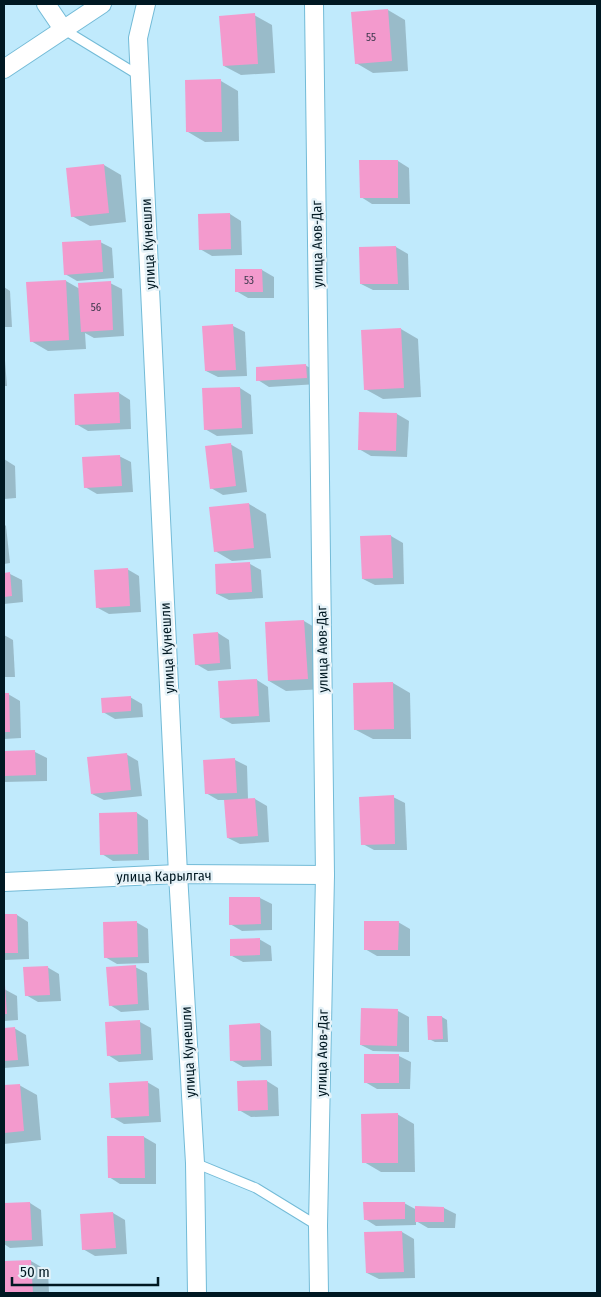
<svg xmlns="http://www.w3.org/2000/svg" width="601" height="1297" font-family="'Fira Sans Condensed',sans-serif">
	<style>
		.shadow { fill: #0003 }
		.building { fill: #f39acd }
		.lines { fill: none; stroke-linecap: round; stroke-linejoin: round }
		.service-casing { stroke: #73bbd7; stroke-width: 11 }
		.minor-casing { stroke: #73bbd7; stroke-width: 20 }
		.service { stroke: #fff; stroke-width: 9 }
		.minor { stroke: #fff; stroke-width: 18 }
		.labels { text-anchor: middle; stroke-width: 5; stroke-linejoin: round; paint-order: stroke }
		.number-label { font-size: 11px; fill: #3d384d }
		.street-label { font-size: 14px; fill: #001822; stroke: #e5f2f8 }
	</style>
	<rect width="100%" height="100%" fill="#c0eafc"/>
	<g class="shadow">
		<polygon points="388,10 405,20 408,71 373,73 356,63"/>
		<polygon points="254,15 272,25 275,73 241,75 224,66"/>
		<polygon points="221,81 238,91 239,141 205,142 188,132"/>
		<polygon points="398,161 409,168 410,204 372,204 361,197"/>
		<polygon points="104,165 121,175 126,222 90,226 72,216"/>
		<polygon points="230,214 241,221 242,255 212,256 200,249"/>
		<polygon points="100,242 112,248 114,278 77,281 65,274"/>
		<polygon points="396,247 408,254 409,290 373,290 361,284"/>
		<polygon points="262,270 274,277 274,298 248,298 236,291 236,271"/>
		<polygon points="66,281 80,289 110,283 122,289 124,336 94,338 85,333 86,349 48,351 31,341"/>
		<polygon points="4,287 10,291 12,327 4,327"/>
		<polygon points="233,326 245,332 247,376 218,377 206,371 204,327"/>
		<polygon points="401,329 418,339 421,397 383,399 365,389"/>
		<polygon points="4,348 7,386 4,386"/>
		<polygon points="305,365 317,372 318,384 269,387 258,380"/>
		<polygon points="240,388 251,395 253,434 217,436 205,429"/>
		<polygon points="119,393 130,400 131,429 88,431 76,424"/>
		<polygon points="361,413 397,414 409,421 407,457 371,456 359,449"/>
		<polygon points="230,444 242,451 247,492 223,495 211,488"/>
		<polygon points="119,456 131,462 133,492 97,494 85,487"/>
		<polygon points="4,459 15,466 16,498 4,499"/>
		<polygon points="249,504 266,514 271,558 232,561 215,551"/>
		<polygon points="4,524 6,526 10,563 4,564"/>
		<polygon points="391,536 403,543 404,584 375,585 363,579 362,537"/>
		<polygon points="250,564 261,570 263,598 229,600 217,594"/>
		<polygon points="127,569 139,576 141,612 109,614 98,608"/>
		<polygon points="4,574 10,574 22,580 23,602 4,604"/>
		<polygon points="304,621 321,631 324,689 286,691 269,681 266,623"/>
		<polygon points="218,633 229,640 231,669 208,671 196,664"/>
		<polygon points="4,635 13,640 15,677 4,677"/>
		<polygon points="257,680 268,687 270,722 232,724 221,718"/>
		<polygon points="393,683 410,693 411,739 373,739 356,730"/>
		<polygon points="4,694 8,694 20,701 21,738 4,739"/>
		<polygon points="130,697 142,704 143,717 115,719 103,712"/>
		<polygon points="4,752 35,752 47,758 47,781 4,782"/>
		<polygon points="126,754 138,761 142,796 104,800 92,794"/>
		<polygon points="235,760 247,766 248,799 255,799 267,806 269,842 240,844 228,838 226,800 218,800 206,793"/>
		<polygon points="393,797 405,803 407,850 374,850 363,844"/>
		<polygon points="137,813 148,820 149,860 113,861 102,854"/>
		<polygon points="230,898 260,898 272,904 272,930 242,931 230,924"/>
		<polygon points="17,915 28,922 29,959 4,960 4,916"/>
		<polygon points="136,922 148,929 149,963 117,964 105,957"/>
		<polygon points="398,922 410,929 410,956 377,956 365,949"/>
		<polygon points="259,939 271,946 272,961 243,962 232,956"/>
		<polygon points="47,967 59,974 61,1001 38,1002 26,995"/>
		<polygon points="135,967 147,973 149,1010 121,1012 110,1005"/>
		<polygon points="4,989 17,996 18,1020 4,1021"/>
		<polygon points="398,1011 409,1017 409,1052 373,1051 361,1045"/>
		<polygon points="442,1017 447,1020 448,1042 435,1042 429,1039"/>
		<polygon points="140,1022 151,1028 153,1060 119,1062 108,1055"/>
		<polygon points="260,1024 271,1031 272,1066 243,1067 231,1060"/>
		<polygon points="14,1028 26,1035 29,1066 4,1068 4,1029"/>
		<polygon points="399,1056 411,1062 410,1089 377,1089 365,1082"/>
		<polygon points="267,1081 278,1088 279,1116 251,1117 239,1110"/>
		<polygon points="147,1082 159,1089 161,1122 124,1124 112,1117"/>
		<polygon points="19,1085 37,1095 41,1140 4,1144 4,1087"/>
		<polygon points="397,1114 414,1124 415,1172 381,1172 364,1162"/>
		<polygon points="144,1137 156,1144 156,1184 120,1184 109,1177 109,1138"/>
		<polygon points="30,1203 41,1210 43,1246 10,1248 4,1244 4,1204"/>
		<polygon points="404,1203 417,1210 444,1208 456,1214 455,1228 428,1228 416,1221 416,1225 376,1226 365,1219"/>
		<polygon points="113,1213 125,1220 127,1254 95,1256 83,1249"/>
		<polygon points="402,1232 414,1239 415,1278 379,1279 367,1273"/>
		<polygon points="31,1261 48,1271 49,1293 4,1293 4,1263"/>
	</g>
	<g class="building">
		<polygon points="388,9 392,61 355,64 351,12"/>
		<polygon points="255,13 258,64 223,66 219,16"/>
		<polygon points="221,79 222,132 186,132 185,80"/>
		<polygon points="359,160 398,160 398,198 360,198"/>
		<polygon points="104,164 109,213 71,217 66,168"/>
		<polygon points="230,213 231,249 199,250 198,214"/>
		<polygon points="101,240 103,272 64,275 62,242"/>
		<polygon points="396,246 398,284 360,284 359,247"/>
		<polygon points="235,269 262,269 263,292 235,292"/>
		<polygon points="66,280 69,340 30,342 26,282"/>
		<polygon points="111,281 113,330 81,332 78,283"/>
		<polygon points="233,324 236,370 205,371 202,326"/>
		<polygon points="401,328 404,388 364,390 361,330"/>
		<polygon points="306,364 307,378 256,381 256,367"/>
		<polygon points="240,387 242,428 204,430 202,388"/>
		<polygon points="119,392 120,423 75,425 74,394"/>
		<polygon points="359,412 397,413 396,451 358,450"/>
		<polygon points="231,443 236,486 210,489 205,446"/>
		<polygon points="120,455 122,486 84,488 82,457"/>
		<polygon points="249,503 254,548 214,552 209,507"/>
		<polygon points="391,535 393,578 362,579 360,536"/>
		<polygon points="250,562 252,592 216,594 215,564"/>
		<polygon points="128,568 130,606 96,608 94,570"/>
		<polygon points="10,572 12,596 4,597 4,573"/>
		<polygon points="304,620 308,679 268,681 265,622"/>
		<polygon points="218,632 220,663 195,665 193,634"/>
		<polygon points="257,679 259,716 220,718 218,681"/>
		<polygon points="393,682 394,729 354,730 353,683"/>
		<polygon points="4,693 9,693 10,732 4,732"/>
		<polygon points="131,696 131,711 102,713 101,698"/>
		<polygon points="35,750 36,775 4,776 4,751"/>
		<polygon points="127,753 131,790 91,794 87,757"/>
		<polygon points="235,758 237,793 205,794 203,760"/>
		<polygon points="394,795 395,844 361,845 359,797"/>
		<polygon points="255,798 258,836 227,838 224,800"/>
		<polygon points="137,812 138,854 100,855 99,813"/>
		<polygon points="229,897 260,897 261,924 229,925"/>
		<polygon points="4,914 17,914 18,953 4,953"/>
		<polygon points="137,921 138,957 104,958 103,922"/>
		<polygon points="364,921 399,921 398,950 364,950"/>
		<polygon points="260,938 260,955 230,956 230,939"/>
		<polygon points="136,965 138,1004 109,1006 106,967"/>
		<polygon points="48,966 50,995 25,996 23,967"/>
		<polygon points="4,985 5,985 7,1014 4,1014"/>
		<polygon points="361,1008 398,1009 397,1046 360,1045"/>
		<polygon points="427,1016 442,1016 443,1039 428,1040"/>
		<polygon points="140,1020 141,1054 107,1056 105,1022"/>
		<polygon points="260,1023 261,1060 230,1061 229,1025"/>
		<polygon points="15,1027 18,1060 4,1061 4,1028"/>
		<rect x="364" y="1054" width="35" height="29"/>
		<polygon points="267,1080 268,1110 238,1111 237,1081"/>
		<polygon points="148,1081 149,1116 111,1118 109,1083"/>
		<polygon points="20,1084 24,1131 4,1133 4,1085"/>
		<polygon points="398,1113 398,1163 362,1163 361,1114"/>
		<polygon points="107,1136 144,1136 145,1178 108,1178"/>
		<polygon points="30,1202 32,1240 4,1241 4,1203"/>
		<polygon points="363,1202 405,1202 405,1219 364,1220"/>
		<polygon points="415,1206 444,1207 444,1222 415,1222"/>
		<polygon points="113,1212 116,1248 82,1250 80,1214"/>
		<polygon points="402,1231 404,1272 366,1273 364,1232"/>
		<polygon points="31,1260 33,1293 4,1293 4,1261"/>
	</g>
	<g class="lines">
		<g class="service-casing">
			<g id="service">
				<polyline points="63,29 140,76"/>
				<polyline points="195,1163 256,1188 318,1226"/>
			</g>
		</g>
		<g class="minor-casing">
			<g id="minor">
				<polyline points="46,4 63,29"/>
				<polyline points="146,4 138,38 178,874 195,1163 197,1293"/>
				<polyline points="314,4 325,875 318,1226 319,1293"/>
				<polyline points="4,69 102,4"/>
				<polyline points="4,882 178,874 325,875"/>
			</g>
		</g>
		<use href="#service" class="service"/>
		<use href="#minor" class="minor"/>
	</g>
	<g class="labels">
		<g class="number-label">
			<text x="371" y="41">55</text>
			<text x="249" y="284">53</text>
			<text x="96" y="311">56</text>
		</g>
		<g class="street-label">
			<text transform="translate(148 244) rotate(-93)" y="5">улица Кунешли</text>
			<text transform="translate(317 244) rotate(-91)" y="5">улица Аюв-Даг</text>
			<text transform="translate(167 648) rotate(-93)" y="5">улица Кунешли</text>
			<text transform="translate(322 649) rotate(-91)" y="5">улица Аюв-Даг</text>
			<text transform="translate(164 876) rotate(-1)" y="5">улица Карылгач</text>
			<text transform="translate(188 1052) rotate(-93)" y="5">улица Кунешли</text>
			<text transform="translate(322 1053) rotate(-89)" y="5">улица Аюв-Даг</text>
		</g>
	</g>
	<rect width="601" height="1297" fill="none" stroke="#001822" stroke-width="10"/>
	<path d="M12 1277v8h146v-8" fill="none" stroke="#001822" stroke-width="2.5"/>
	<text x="20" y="1277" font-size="15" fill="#001822" stroke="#e5f2f8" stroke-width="4" paint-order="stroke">50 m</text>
</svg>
